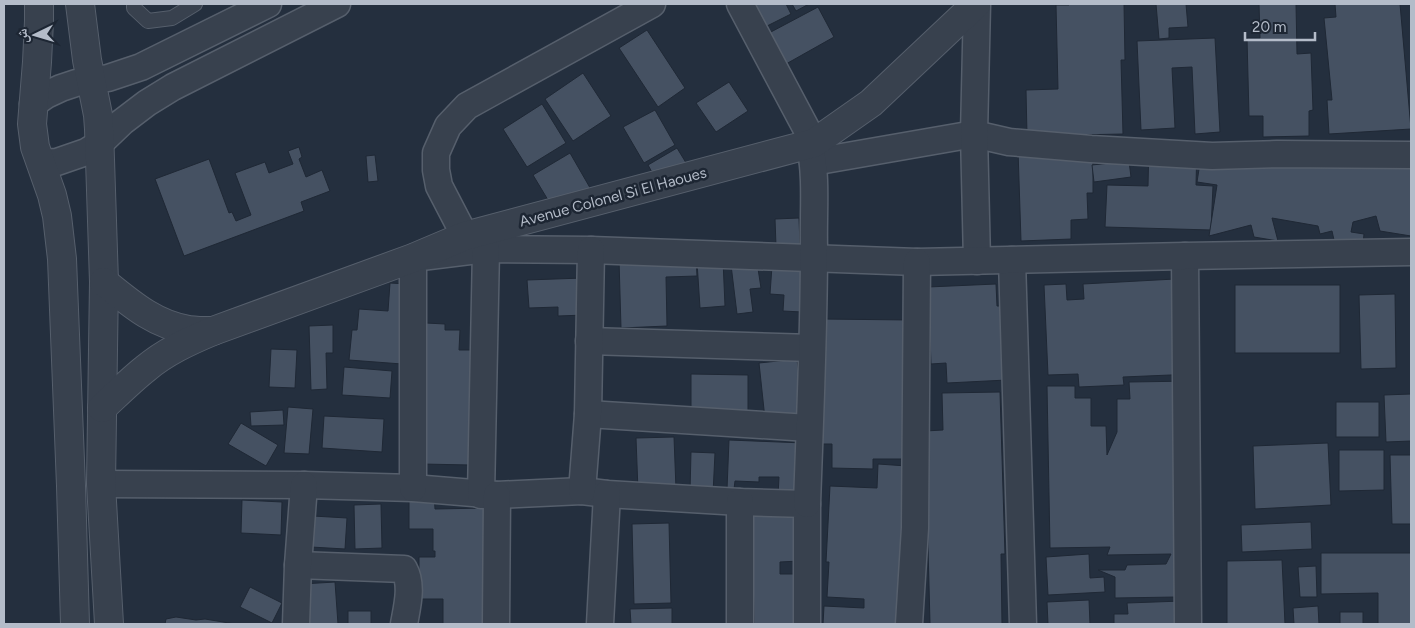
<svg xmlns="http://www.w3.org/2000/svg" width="1415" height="628" font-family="Figtree,'Noto Naskh Arabic',sans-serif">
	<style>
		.building { fill: #455162; stroke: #1f2835 }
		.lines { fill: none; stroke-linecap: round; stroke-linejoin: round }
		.service-casing { stroke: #565f6c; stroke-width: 16 }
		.minor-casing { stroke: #565f6c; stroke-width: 29 }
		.tertiary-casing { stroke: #565f6c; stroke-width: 30 }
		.service { stroke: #38414e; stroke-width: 14 }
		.minor { stroke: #38414e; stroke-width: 26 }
		.tertiary { stroke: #38414e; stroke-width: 28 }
		.labels { text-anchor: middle; stroke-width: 5; stroke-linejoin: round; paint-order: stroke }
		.street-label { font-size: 15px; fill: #b4bcc9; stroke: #1d2633 }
	</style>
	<rect width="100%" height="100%" fill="#242f3e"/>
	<g class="building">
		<polygon points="749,4 786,4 791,14 761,29"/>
		<polygon points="792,4 809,4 796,11"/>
		<polygon points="1069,4 1124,4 1125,60 1121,60 1123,134 1027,136 1026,90 1058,89 1056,5 1069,5"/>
		<polygon points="1156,4 1186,4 1188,27 1169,28 1169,38 1159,39"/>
		<polygon points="1259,4 1296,4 1297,54 1311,53 1313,110 1309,111 1309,136 1263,137 1263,116 1249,116 1247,38 1260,38"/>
		<polygon points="1335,4 1400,4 1411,129 1329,134 1327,100 1332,100 1324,18 1336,17"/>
		<polygon points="818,7 834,37 786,64 769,33"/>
		<polygon points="647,30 685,88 658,107 619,48"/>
		<polygon points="1215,38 1220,132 1195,134 1192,67 1172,68 1175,128 1141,130 1137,41"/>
		<polygon points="583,73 611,116 573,141 545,99"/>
		<polygon points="729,82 748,111 716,132 696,103"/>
		<polygon points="542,104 566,143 527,167 503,129"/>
		<polygon points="655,110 675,145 644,163 623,127"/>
		<polygon points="1149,142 1197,144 1196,185 1213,186 1211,230 1105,227 1107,185 1148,186"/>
		<polygon points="299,147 302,157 299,159 306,177 322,170 330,191 301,202 304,211 184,256 155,179 209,159 229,213 232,212 236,221 251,215 235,173 265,162 269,173 293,164 288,151"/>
		<polygon points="677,148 688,166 658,183 648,165"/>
		<polygon points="1018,150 1093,157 1093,193 1087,193 1088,219 1071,220 1071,239 1021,241"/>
		<polygon points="1202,150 1411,161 1411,236 1380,231 1376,216 1353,222 1351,232 1364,234 1363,245 1334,240 1332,231 1320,234 1318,226 1272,218 1278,241 1254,237 1251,225 1209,236 1217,185 1197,182"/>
		<polygon points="570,153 593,193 551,205 533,175"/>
		<polygon points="375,155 378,181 368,182 366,156"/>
		<polygon points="1129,161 1131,177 1094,182 1092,165"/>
		<polygon points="799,218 800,245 776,246 775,219"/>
		<polygon points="696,257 697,276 666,277 667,326 621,328 619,260"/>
		<polygon points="723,260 725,306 700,308 697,262"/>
		<polygon points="757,262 761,288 750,289 753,312 737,314 731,265"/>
		<polygon points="772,266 805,269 802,312 783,311 784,295 770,294"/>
		<polygon points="583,278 585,315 558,316 558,307 529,308 527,280"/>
		<polygon points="1175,279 1194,374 1123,377 1124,385 1079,387 1078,374 1048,375 1044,285 1066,284 1067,300 1084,299 1083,284"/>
		<polygon points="390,283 408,284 402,364 349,360 352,330 357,330 359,309 388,311"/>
		<polygon points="996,284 997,306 1004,306 1007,380 947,383 946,363 931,364 928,287"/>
		<rect x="1235" y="285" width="105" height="68"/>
		<polygon points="1395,294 1396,368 1361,369 1359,295"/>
		<polygon points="822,319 910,320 908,459 873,459 873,469 832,468 832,444 818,444"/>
		<polygon points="426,323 445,324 445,330 460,330 459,350 473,350 470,465 422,464"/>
		<polygon points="333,325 333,353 326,353 327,389 311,390 309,326"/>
		<polygon points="271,349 297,350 295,388 269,387"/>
		<polygon points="797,359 803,414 765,419 759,363"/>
		<polygon points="344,367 392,371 390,398 342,395"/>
		<polygon points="691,374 748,375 748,417 691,417"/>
		<polygon points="1193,381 1176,597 1115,598 1115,577 1098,570 1125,570 1127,565 1166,564 1171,554 1107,555 1110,547 1050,548 1047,386 1075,386 1075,398 1091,398 1091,426 1106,426 1107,455 1117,432 1117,399 1130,399 1129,382"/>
		<polygon points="1000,392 1005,554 1001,554 1002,624 930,624 925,431 943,430 942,393"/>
		<polygon points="1411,394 1411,441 1386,442 1384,395"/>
		<rect x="1336" y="402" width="43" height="35"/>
		<polygon points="288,407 313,409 309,454 284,453"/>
		<polygon points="283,410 284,425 251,426 250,412"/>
		<polygon points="324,416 384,419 382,452 322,448"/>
		<polygon points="241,423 278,445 266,466 228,444"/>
		<polygon points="674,437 676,489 638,491 636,438"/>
		<polygon points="729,440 804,443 802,497 778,496 779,477 759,477 759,482 735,481 734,489 727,489"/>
		<polygon points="1328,443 1331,505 1255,509 1253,446"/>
		<polygon points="1339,450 1384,450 1384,490 1339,491"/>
		<polygon points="691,452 715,453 713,494 690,492"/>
		<polygon points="1390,455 1411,455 1411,524 1392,524"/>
		<polygon points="878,464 907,466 899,624 823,624 824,606 864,608 864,599 827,597 829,562 826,562 830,486 877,488"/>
		<polygon points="409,493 434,493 435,509 485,508 485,624 443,624 443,599 419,599 419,557 435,557 435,551 433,551 433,529 409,529"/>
		<polygon points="242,500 282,502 281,535 241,533"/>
		<polygon points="381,504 382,548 355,549 354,505"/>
		<polygon points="798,507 799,561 780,562 780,574 796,574 797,624 754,624 752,508"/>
		<polygon points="313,516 347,518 345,549 311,547"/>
		<polygon points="1311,522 1312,549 1242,552 1241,525"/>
		<polygon points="669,523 671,603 634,604 632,524"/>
		<polygon points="1321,553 1411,553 1411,624 1378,624 1378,593 1321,594"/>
		<polygon points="1089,554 1090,578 1104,577 1105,592 1048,595 1046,557"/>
		<polygon points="1282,560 1285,624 1227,624 1227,561"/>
		<polygon points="1316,566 1317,597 1300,597 1298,567"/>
		<polygon points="335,582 338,624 305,624 302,584"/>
		<polygon points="250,587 282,603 272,623 240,607"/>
		<polygon points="1089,600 1090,624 1048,624 1047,602"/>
		<polygon points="1182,601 1183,624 1114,624 1114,614 1128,614 1127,603"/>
		<polygon points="1318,606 1319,624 1294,624 1293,608"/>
		<polygon points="672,608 672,624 631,624 630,609"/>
		<rect x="348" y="611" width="23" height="13"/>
		<rect x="1340" y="612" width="23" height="12"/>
		<polygon points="176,617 196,620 205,619 235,624 165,624 166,619"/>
	</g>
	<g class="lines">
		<g class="service-casing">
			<polyline id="service" points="134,4 134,8 148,21 172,18 195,4"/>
		</g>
		<g class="minor-casing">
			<g id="minor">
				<polyline points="740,4 814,143"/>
				<polyline points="33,104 46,95 61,88 76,83 108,78 141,67 268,4"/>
				<polyline points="813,162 974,134 1009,142 1091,149 1212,156 1277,154 1411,155"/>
				<polyline points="41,163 57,162 86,152 99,144 122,122 147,103 173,87 337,4"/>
				<polyline points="465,236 439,186 436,170 436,153 448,126 467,106 652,4"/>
				<polyline points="1185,256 1188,624"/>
				<polyline points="1012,260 1023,624"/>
				<polyline points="977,261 974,134 977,4"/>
				<polyline points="589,341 812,348"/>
				<polyline points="588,414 809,428"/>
				<polyline points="101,484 304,485 413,488 497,495 582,491 607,494 740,502 807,504 807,624"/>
				<polyline points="413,488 413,258 486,249 591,250 917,262 1185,256 1411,252"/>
				<polyline points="582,491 588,414 591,250"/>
				<polyline points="481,495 486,249"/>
				<path d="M807,504C810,418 814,333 814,248C813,214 817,178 810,145"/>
				<path d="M298,565L404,569C413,585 407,607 404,624"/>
				<polyline points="296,624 298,565 304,485"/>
				<polyline points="496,624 497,495"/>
				<polyline points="600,624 607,494"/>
				<polyline points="740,624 740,502"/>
				<polyline points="909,624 915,528 917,262"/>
			</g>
		</g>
		<g class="tertiary-casing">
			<g id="tertiary">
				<polyline points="39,4 39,21 37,62 32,124 35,147 52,195 57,216 62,259 71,486 75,624"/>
				<polyline points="80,4 87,60 98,115 99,129 104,282 101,484 109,624"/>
				<path d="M104,282C130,303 155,325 189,330C197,331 205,331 213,331"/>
				<path d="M102,408C116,395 130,381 145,369C165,352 189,341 213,331L413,258L465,236L814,143L871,103L976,4"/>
			</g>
		</g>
		<use href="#service" class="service"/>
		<use href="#minor" class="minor"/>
		<use href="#tertiary" class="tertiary"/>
	</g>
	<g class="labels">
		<g class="street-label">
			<text transform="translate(613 197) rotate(-15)" y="5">Avenue Colonel Si El Haoues</text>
		</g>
	</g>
	<rect width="1415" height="628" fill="none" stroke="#b4bcc9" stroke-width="10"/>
	<g transform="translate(35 35) rotate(265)" stroke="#1d2633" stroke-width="4" paint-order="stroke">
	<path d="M0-4L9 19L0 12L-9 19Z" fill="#b4bcc9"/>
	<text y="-8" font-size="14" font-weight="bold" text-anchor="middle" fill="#b4bcc9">ش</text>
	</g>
	<path d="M1245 32v8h70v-8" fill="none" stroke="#b4bcc9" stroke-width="2.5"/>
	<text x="1252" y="32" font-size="15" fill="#b4bcc9" stroke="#1d2633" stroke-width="4" paint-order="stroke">20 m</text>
</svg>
